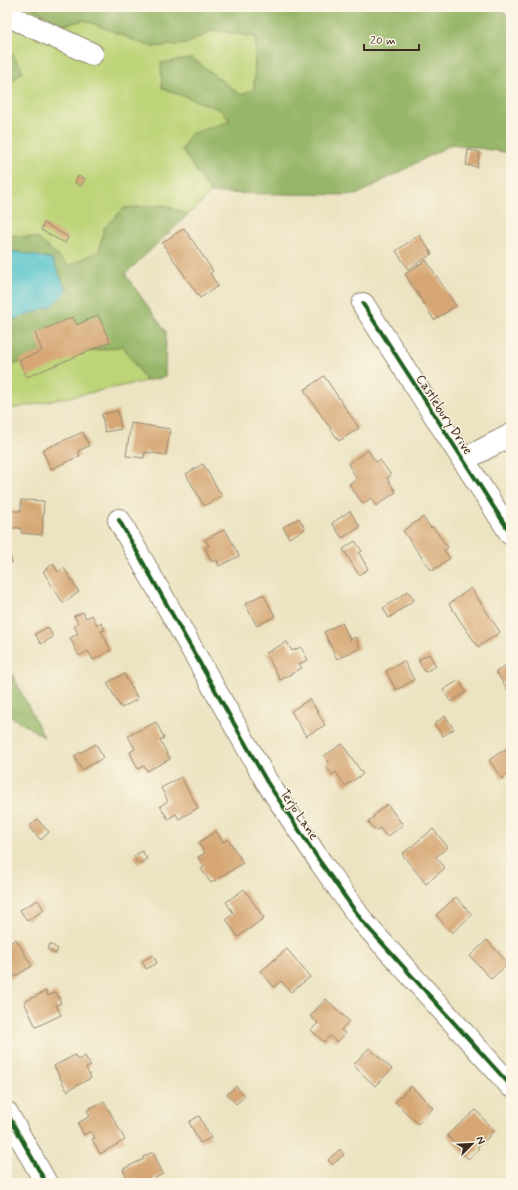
<svg xmlns="http://www.w3.org/2000/svg" width="518" height="1190" font-family="Mynerve,sans-serif">
	<style>
		.green { fill: #bdd478; stroke: #7c7f4b }
		.forest { fill: #96b668; stroke: #687043 }
		.water { fill: #57c4cd; stroke: #497776 }
		.building { fill: #d6a775 }
		.lines { fill: none; stroke-linecap: round; stroke-linejoin: round }
		.minor-casing { stroke: #938670; stroke-width: 24 }
		.minor { stroke: #fff; stroke-width: 22 }
		.cycleway-casing { stroke: #fcf5e5; stroke-width: 6 }
		.cycleway { stroke: #1b5e20; stroke-width: 4 }
		.labels { text-anchor: middle; stroke-width: 3; stroke-linejoin: round; paint-order: stroke }
		.street-label { font-size: 13px; fill: #3b2a1e; stroke: #fcf5e5 }
	</style>
	<rect width="100%" height="100%" fill="#fcf5e5"/>
	<filter id="ink" filterUnits="userSpaceOnUse"><feTurbulence type="fractalNoise" baseFrequency=".025" numOctaves="2"/><feDisplacementMap in="SourceGraphic" scale="8" xChannelSelector="R" yChannelSelector="G"/><feConvolveMatrix kernelMatrix="1 2 1 2 8 2 1 2 1" color-interpolation-filters="sRGB"/></filter>
	<filter id="wash" filterUnits="userSpaceOnUse"><feTurbulence type="fractalNoise" baseFrequency=".012" numOctaves="4" result="noise"/><feDisplacementMap in="SourceGraphic" scale="16" xChannelSelector="R" yChannelSelector="G"/><feGaussianBlur stdDeviation="0.9" result="paint"/><feColorMatrix in="noise" values="0 0 0 0 0 0 0 0 0 0 0 0 0 0 0 0 0 1.4 0 .05"/><feComposite in="paint" operator="in"/></filter>
	<g filter="url(#wash)">
		<rect width="100%" height="100%" fill="#ebe3c1"/>
		<g class="green">
			<polygon points="7,7 31,7 62,25 85,20 151,47 186,44 213,30 256,37 254,89 241,96 192,58 162,88 222,110 230,122 190,134 182,150 211,193 188,215 164,205 104,228 99,251 69,266 37,238 7,235"/>
			<polygon points="123,346 146,381 7,410 7,369 11,364"/>
		</g>
		<g class="forest">
			<polygon points="31,7 497,7 511,18 511,153 452,144 356,195 211,193 182,150 190,134 230,121 221,110 162,88 161,63 192,58 241,95 254,89 256,37 213,30 186,44 151,47 85,20 62,25"/>
			<polygon points="7,45 23,71 7,86"/>
			<polygon points="164,205 188,215 125,274 166,332 165,377 146,381 123,346 11,364 7,369 7,235 37,238 69,266 99,251 104,228 124,208"/>
			<polygon points="7,664 44,737 7,714"/>
		</g>
		<polygon class="water" points="7,250 52,259 67,291 52,306 7,322"/>
		<g id="blocks">
			<g class="building">
				<polygon points="468,150 480,152 477,167 466,165"/>
				<polygon points="78,176 85,179 81,186 75,183"/>
				<polygon points="44,223 68,237 65,243 41,230"/>
				<polygon points="184,228 213,271 210,273 218,286 200,298 162,243"/>
				<polygon points="419,235 432,254 408,269 396,251"/>
				<polygon points="426,260 456,306 434,320 405,274"/>
				<polygon points="98,315 110,342 27,377 19,360 42,351 35,333 73,317 77,325"/>
				<polygon points="324,376 359,428 339,441 304,390"/>
				<polygon points="118,411 121,429 105,432 102,414"/>
				<polygon points="131,423 170,429 166,455 145,452 144,458 126,456"/>
				<polygon points="83,432 89,446 78,451 80,456 51,469 42,450"/>
				<polygon points="368,450 376,462 380,460 391,475 387,478 396,492 376,506 371,498 363,504 349,484 357,479 348,464"/>
				<polygon points="203,464 222,496 204,506 186,474"/>
				<polygon points="21,500 44,501 42,535 21,533 21,528 11,528 12,511 21,511"/>
				<polygon points="350,511 360,527 342,538 332,523"/>
				<polygon points="423,517 431,528 433,527 448,548 444,550 450,558 432,571 403,531"/>
				<polygon points="299,518 305,529 289,538 283,527"/>
				<polygon points="225,529 239,556 219,566 217,560 212,562 205,548 209,546 205,540"/>
				<polygon points="355,541 362,551 359,553 368,569 359,575 343,549"/>
				<polygon points="7,546 12,562 7,564"/>
				<polygon points="53,564 58,572 64,568 79,592 63,603 43,571"/>
				<polygon points="471,588 500,632 478,647 449,604"/>
				<polygon points="408,591 414,600 389,618 383,608"/>
				<polygon points="263,594 275,616 257,626 245,604"/>
				<polygon points="83,612 86,618 92,615 97,625 101,623 105,630 101,631 111,650 93,660 88,651 79,656 70,638 78,634 74,626 78,623 74,616"/>
				<polygon points="342,623 350,640 355,637 360,648 337,659 324,632"/>
				<polygon points="48,627 53,637 41,644 35,634"/>
				<polygon points="287,642 292,651 301,647 308,660 299,664 302,668 280,680 266,653"/>
				<polygon points="429,654 436,666 425,672 418,660"/>
				<polygon points="404,661 414,680 396,690 386,671"/>
				<polygon points="511,662 511,695 496,672"/>
				<polygon points="124,674 138,699 121,708 107,683"/>
				<polygon points="459,680 466,692 451,702 443,690"/>
				<polygon points="310,699 325,725 306,736 291,711"/>
				<polygon points="445,716 454,729 443,736 434,724"/>
				<polygon points="156,722 164,738 160,740 170,759 147,771 144,766 138,769 130,752 135,749 128,736"/>
				<polygon points="96,744 103,758 82,770 74,756"/>
				<polygon points="342,744 363,774 345,786 336,772 332,775 326,766 329,764 324,756"/>
				<polygon points="507,748 511,754 511,772 502,779 489,760"/>
				<polygon points="181,777 198,808 179,819 176,814 168,819 160,806 168,801 161,788"/>
				<polygon points="387,804 403,825 387,837 380,828 376,831 368,822 374,817 373,816"/>
				<polygon points="37,819 49,832 41,840 29,827"/>
				<polygon points="433,829 448,847 436,857 445,868 426,884 402,854"/>
				<polygon points="216,831 223,842 228,839 243,863 211,883 201,869 204,867 198,857 205,853 198,843"/>
				<polygon points="142,851 147,859 138,864 134,856"/>
				<polygon points="244,889 264,918 238,937 226,919 234,914 226,902"/>
				<polygon points="456,897 472,915 452,933 436,915"/>
				<polygon points="38,900 44,910 27,921 20,910"/>
				<polygon points="16,939 32,966 7,981 7,942 8,944"/>
				<polygon points="487,940 508,964 491,979 470,956"/>
				<polygon points="50,944 58,949 55,954 47,949"/>
				<polygon points="287,949 310,977 291,992 281,981 274,987 261,971"/>
				<polygon points="153,955 157,963 146,969 142,961"/>
				<polygon points="46,991 48,996 56,992 61,1003 56,1005 61,1015 36,1027 24,1002"/>
				<polygon points="326,999 349,1021 341,1030 345,1033 337,1042 330,1036 324,1042 311,1030 318,1023 310,1016"/>
				<polygon points="369,1048 392,1069 375,1086 353,1065"/>
				<polygon points="75,1055 78,1060 85,1056 91,1066 86,1068 91,1078 67,1091 54,1066"/>
				<polygon points="236,1086 245,1096 236,1104 227,1094"/>
				<polygon points="411,1086 433,1108 418,1124 395,1102"/>
				<polygon points="104,1101 125,1140 100,1154 92,1139 95,1138 91,1131 84,1135 78,1123 90,1116 87,1110"/>
				<polygon points="476,1110 494,1131 488,1136 489,1137 477,1147 479,1149 468,1159 447,1135"/>
				<polygon points="199,1116 211,1138 200,1143 189,1122"/>
				<polygon points="340,1149 344,1155 332,1165 328,1160"/>
				<polygon points="153,1152 163,1174 153,1179 155,1183 129,1183 123,1169 144,1159 143,1157"/>
			</g>
		</g>
	</g>
	<g filter="url(#ink)">
		<use href="#blocks" fill-opacity="0" stroke="#938670" stroke-width="1"/>
		<g class="lines">
			<g class="minor-casing">
				<g id="minor">
					<polyline points="7,15 92,54"/>
					<polyline points="363,304 511,534"/>
					<polyline points="463,460 511,435"/>
					<polyline points="119,520 267,782 321,863 363,922 511,1086"/>
					<polyline points="7,1113 46,1183"/>
				</g>
			</g>
			<use href="#minor" class="minor"/>
			<g class="cycleway-casing">
				<g id="cycleway">
					<polyline points="363,304 511,534"/>
					<polyline points="119,520 267,782 321,863 363,922 511,1086"/>
					<polyline points="7,1113 46,1183"/>
				</g>
			</g>
			<use href="#cycleway" class="cycleway"/>
		</g>
	</g>
	<g class="labels">
		<g class="street-label">
			<text transform="translate(445 414) rotate(57)" y="5">Castlebury Drive</text>
			<text transform="translate(300 814) rotate(56)" y="5">Terjo Lane</text>
		</g>
	</g>
	<rect width="518" height="1190" fill="none" stroke="#fcf5e5" stroke-width="24"/>
	<g transform="translate(472 1144) rotate(66)" stroke="#fcf5e5" stroke-width="3" paint-order="stroke">
	<path d="M0-3L7 15L0 10L-7 15Z" fill="#3b2a1e"/>
	<text y="-6" font-size="11" font-weight="bold" text-anchor="middle" fill="#3b2a1e">N</text>
	</g>
	<path d="M364 44v6h55v-6" fill="none" stroke="#3b2a1e" stroke-width="2"/>
	<text x="370" y="44" font-size="12" fill="#3b2a1e" stroke="#fcf5e5" stroke-width="3" paint-order="stroke">20 m</text>
</svg>
